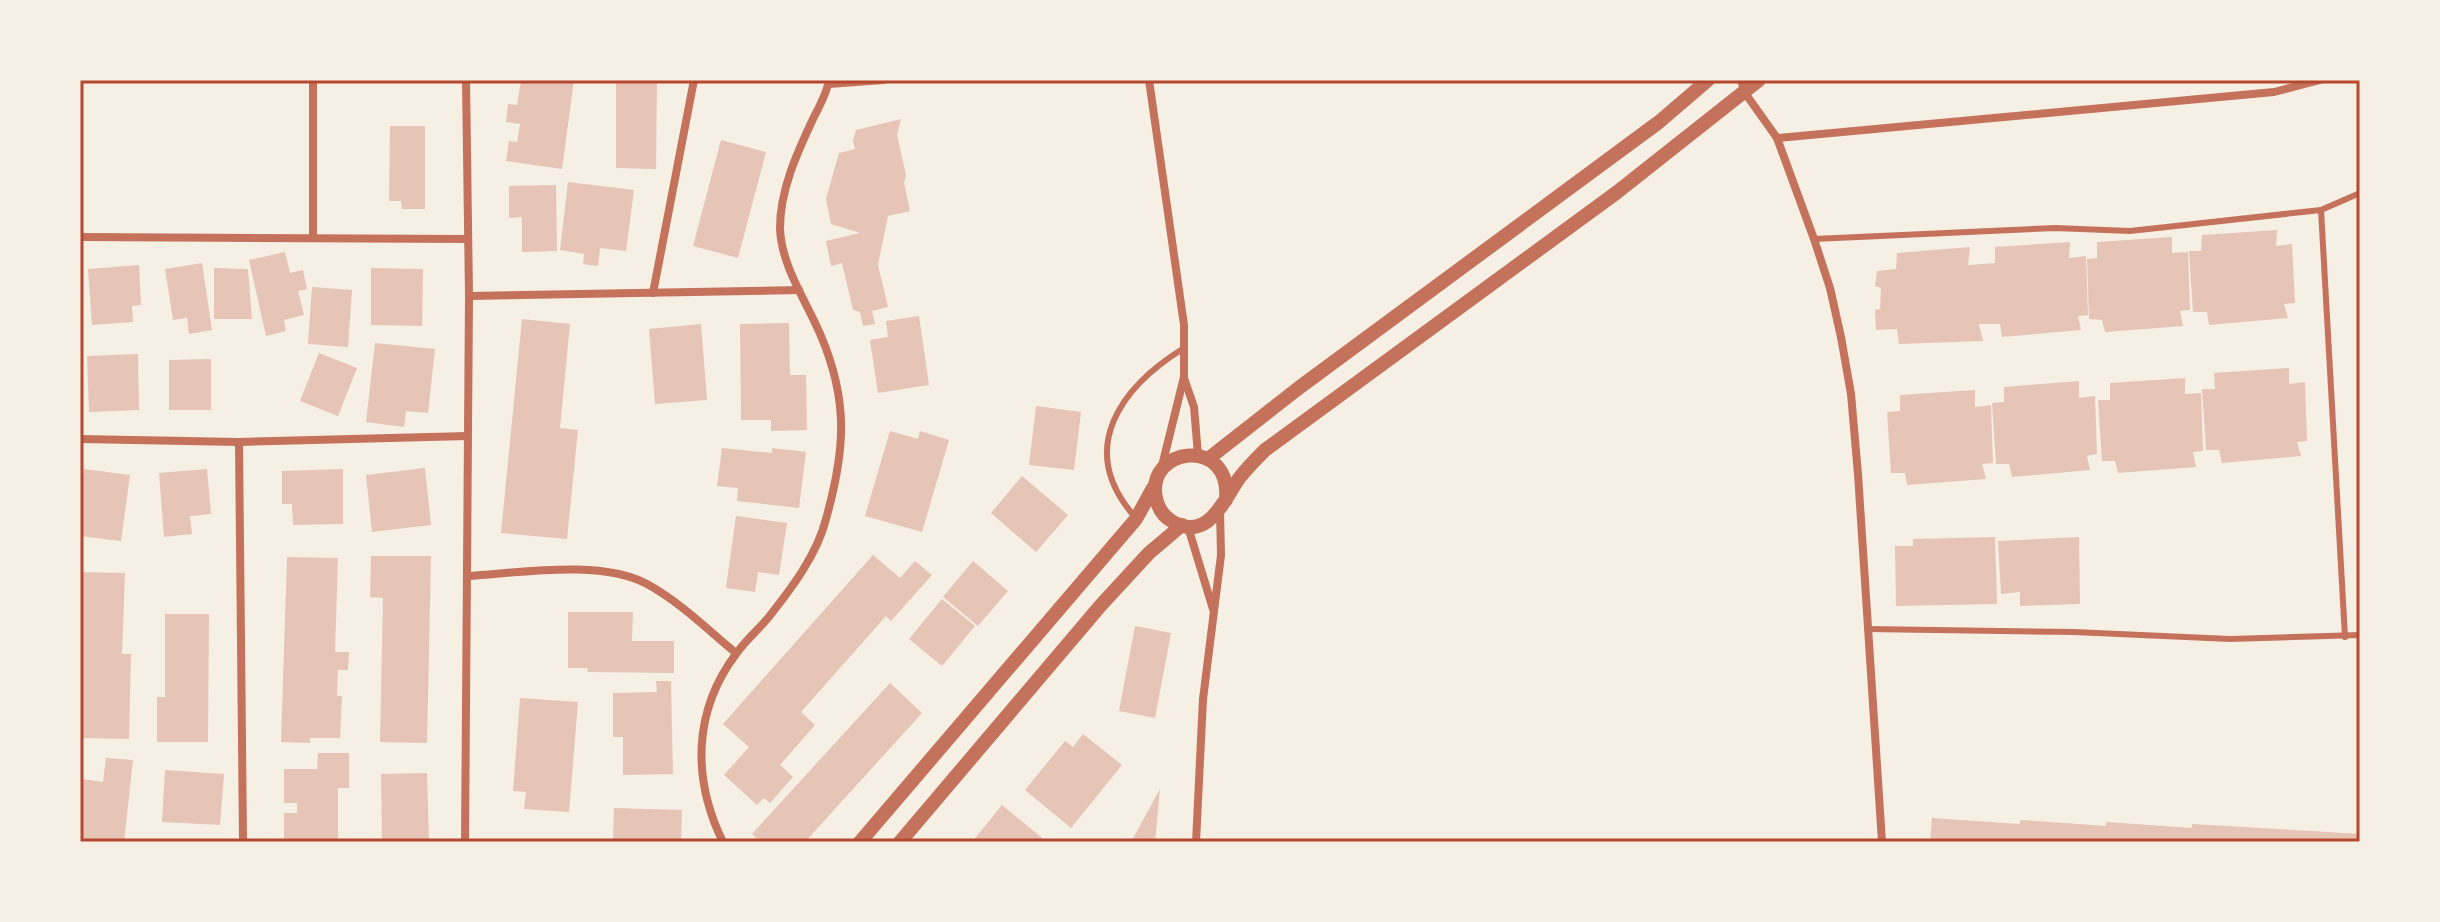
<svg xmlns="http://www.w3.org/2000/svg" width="2440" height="922" font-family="Merriweather,serif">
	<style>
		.building { fill: #e6c5b7 }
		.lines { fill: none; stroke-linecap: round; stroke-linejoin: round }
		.service { stroke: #c5725c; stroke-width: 6 }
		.minor { stroke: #c5725c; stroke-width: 8 }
		.tertiary { stroke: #c5725c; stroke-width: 14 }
		.neatline { fill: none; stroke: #b5482f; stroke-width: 3 }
	</style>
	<rect width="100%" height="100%" fill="#f6efe4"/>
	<g class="building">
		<polygon points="521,80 574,80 562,169 506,161 509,141 517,142 520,124 506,122 508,104 517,105"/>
		<polygon points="616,80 657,80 656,169 616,168"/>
		<polygon points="901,119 897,135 906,175 904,183 910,211 888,216 878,265 888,307 872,311 875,324 863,326 860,312 853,310 842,263 831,266 826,241 860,233 831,224 826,199 839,153 855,149 853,141 856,130"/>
		<polygon points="390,126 425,126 425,209 402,209 401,201 389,201"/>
		<polygon points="721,140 766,152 738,258 693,246"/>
		<polygon points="568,182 634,190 626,251 600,248 598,266 583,264 584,254 560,250"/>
		<polygon points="556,185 557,251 522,252 522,217 509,218 509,186"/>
		<polygon points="2277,230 2276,246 2292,244 2295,303 2284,304 2288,318 2209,325 2207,312 2193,312 2189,251 2201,251 2202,235"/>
		<polygon points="2172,237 2172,253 2188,252 2190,310 2180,311 2183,326 2105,332 2102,320 2089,319 2087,259 2097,258 2097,242"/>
		<polygon points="2070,242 2069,258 2086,256 2088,315 2078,316 2081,330 2002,337 2000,324 1979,324 1983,341 1899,344 1897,329 1876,330 1875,310 1880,309 1881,288 1875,286 1877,271 1896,269 1897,253 1970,247 1968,265 1995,263 1995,247"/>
		<polygon points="285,252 290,273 303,270 307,289 298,291 304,315 284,320 286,331 266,336 249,260"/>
		<polygon points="202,263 212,330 189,334 187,318 173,320 165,269"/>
		<polygon points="139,265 141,305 132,306 133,322 92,325 88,269"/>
		<polygon points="214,268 248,269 252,319 214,319"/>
		<polygon points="371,268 423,269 422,326 371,325"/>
		<polygon points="312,287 352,290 348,347 308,344"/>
		<polygon points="919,316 929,385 878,393 870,340 888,337 886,321"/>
		<polygon points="522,319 570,324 560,428 578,430 567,539 501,533"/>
		<polygon points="789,323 790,375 806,375 807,430 771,431 771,420 741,420 740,324"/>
		<polygon points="701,324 707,400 655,404 649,329"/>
		<polygon points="375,343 435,349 428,413 406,411 404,427 366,422"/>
		<polygon points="319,353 357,368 338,416 300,401"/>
		<polygon points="138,354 139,410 89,412 87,356"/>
		<polygon points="211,359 211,410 169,410 169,360"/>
		<polygon points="2289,368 2289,384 2305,382 2307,441 2297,442 2301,456 2222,463 2219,450 2206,450 2202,389 2215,389 2214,373"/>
		<polygon points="2185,378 2185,394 2201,393 2203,451 2193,452 2196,467 2118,473 2115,461 2102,461 2098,400 2110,400 2110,383"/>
		<polygon points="2079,381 2079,398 2095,396 2097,454 2087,456 2090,470 2012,477 2009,464 1996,464 1992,403 2004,402 2004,387"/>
		<polygon points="1975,390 1975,407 1991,405 1993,463 1982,464 1986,479 1907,485 1905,473 1891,473 1887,412 1900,411 1900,395"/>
		<polygon points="1036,406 1081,412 1074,470 1029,465"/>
		<polygon points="890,431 918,439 920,431 949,440 922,532 865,516"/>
		<polygon points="722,448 772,453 772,448 806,452 799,508 737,501 738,488 717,486"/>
		<polygon points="425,468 431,525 372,532 366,475"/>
		<polygon points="84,469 130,475 121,541 80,536 80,497"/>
		<polygon points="207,469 211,514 190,516 192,534 164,537 159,473"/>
		<polygon points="343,469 343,524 293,525 292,504 282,504 282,471"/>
		<polygon points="1022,476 1068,515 1036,552 991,513"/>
		<polygon points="736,516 787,523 779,575 758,572 755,592 726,588"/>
		<polygon points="1995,537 1997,604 1896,606 1895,546 1913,546 1913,539"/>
		<polygon points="2079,537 2080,604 2020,606 2020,592 2001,594 1998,541"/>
		<polygon points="873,555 900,578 915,561 932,575 891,621 886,616 801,712 815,725 780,765 793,777 770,803 764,798 757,805 724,775 749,747 723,724"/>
		<polygon points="371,556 431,556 427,743 380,742 383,598 370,597"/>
		<polygon points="287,557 338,558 335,652 349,652 348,670 338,670 337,696 342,696 340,738 310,738 310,743 281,742"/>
		<polygon points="973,561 1008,591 978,626 943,597"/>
		<polygon points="80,572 125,573 122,654 131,654 129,739 80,738"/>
		<polygon points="942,599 975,626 942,666 909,639"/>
		<polygon points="568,612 633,612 632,641 674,641 674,673 587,672 588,668 568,668"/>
		<polygon points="165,614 209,614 208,742 157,742 157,697 165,697"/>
		<polygon points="1135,626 1171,633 1155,718 1119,711"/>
		<polygon points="656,681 671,681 673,774 623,775 623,737 613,737 613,693 657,692"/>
		<polygon points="890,683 922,713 805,842 760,842 752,834"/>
		<polygon points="520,698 578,702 569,812 524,809 526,792 513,791"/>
		<polygon points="1083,734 1122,765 1071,828 1025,790 1065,741 1073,747"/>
		<polygon points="318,753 349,753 349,788 338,788 338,842 284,842 284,813 297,813 297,803 284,803 284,769 317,769"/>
		<polygon points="106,758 133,760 124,842 80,842 82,779 103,782"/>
		<polygon points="165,770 224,774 220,825 162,822"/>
		<polygon points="427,773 429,842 382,842 381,774"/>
		<polygon points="1160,789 1155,842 1131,842"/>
		<polygon points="1002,805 1047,842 972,842"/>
		<polygon points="614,808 682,810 681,842 613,842"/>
		<polygon points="1932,818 2020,824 2020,820 2106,826 2106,822 2192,828 2192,824 2278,829 2360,834 2360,842 1930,842"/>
	</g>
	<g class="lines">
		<g class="service">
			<polyline points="2321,210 2345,637"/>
			<polyline points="1814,239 2055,228 2130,231 2321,210 2360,193"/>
			<path d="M1135,517C1075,449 1121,387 1184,348"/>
			<polyline points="1867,629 2074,632 2230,639 2360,635"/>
		</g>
		<g class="minor">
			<polyline points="1149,80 1184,325 1184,377 1162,466"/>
			<polyline points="1741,80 1745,93 1777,138 1814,239 1830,288 1841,337 1851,394 1858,474 1882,842"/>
			<polyline points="829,84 883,80"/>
			<polyline points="1777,138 2274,92 2320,80"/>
			<polyline points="80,237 468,239"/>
			<polyline points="313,237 313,80"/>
			<polyline points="653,293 694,80"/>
			<polyline points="469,296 799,290"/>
			<polyline points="1184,378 1194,407 1198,455"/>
			<polyline points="80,439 239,442 468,436"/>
			<polyline points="239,442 243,842"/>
			<polyline points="1188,527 1213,609"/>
			<path d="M468,576C519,573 601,559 647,584C680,602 708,630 736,653"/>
			<polyline points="465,842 469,296 466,80"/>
			<path d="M723,842C692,779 693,711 736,654C745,641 758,630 768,618C791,589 817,555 826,519C845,451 849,402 821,336C807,302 781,266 780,228C780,190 797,153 813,119C819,107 827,93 829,80"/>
			<polyline points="1196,842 1203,699 1221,555 1220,511"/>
		</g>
		<g class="tertiary">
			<polyline points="1208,459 1300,387 1659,122 1708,80"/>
			<path d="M1226,500C1232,435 1145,447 1156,498C1158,508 1164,517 1173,522C1209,542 1224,499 1240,477C1248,467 1256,459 1265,450L1616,193L1759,80"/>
			<polyline points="860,842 1136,519 1153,488"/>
			<polyline points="900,842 1101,605 1149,553 1182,525"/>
		</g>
	</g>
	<rect width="2440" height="922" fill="none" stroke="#f6efe4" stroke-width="164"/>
	<rect x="82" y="82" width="2276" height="758" class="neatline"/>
</svg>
